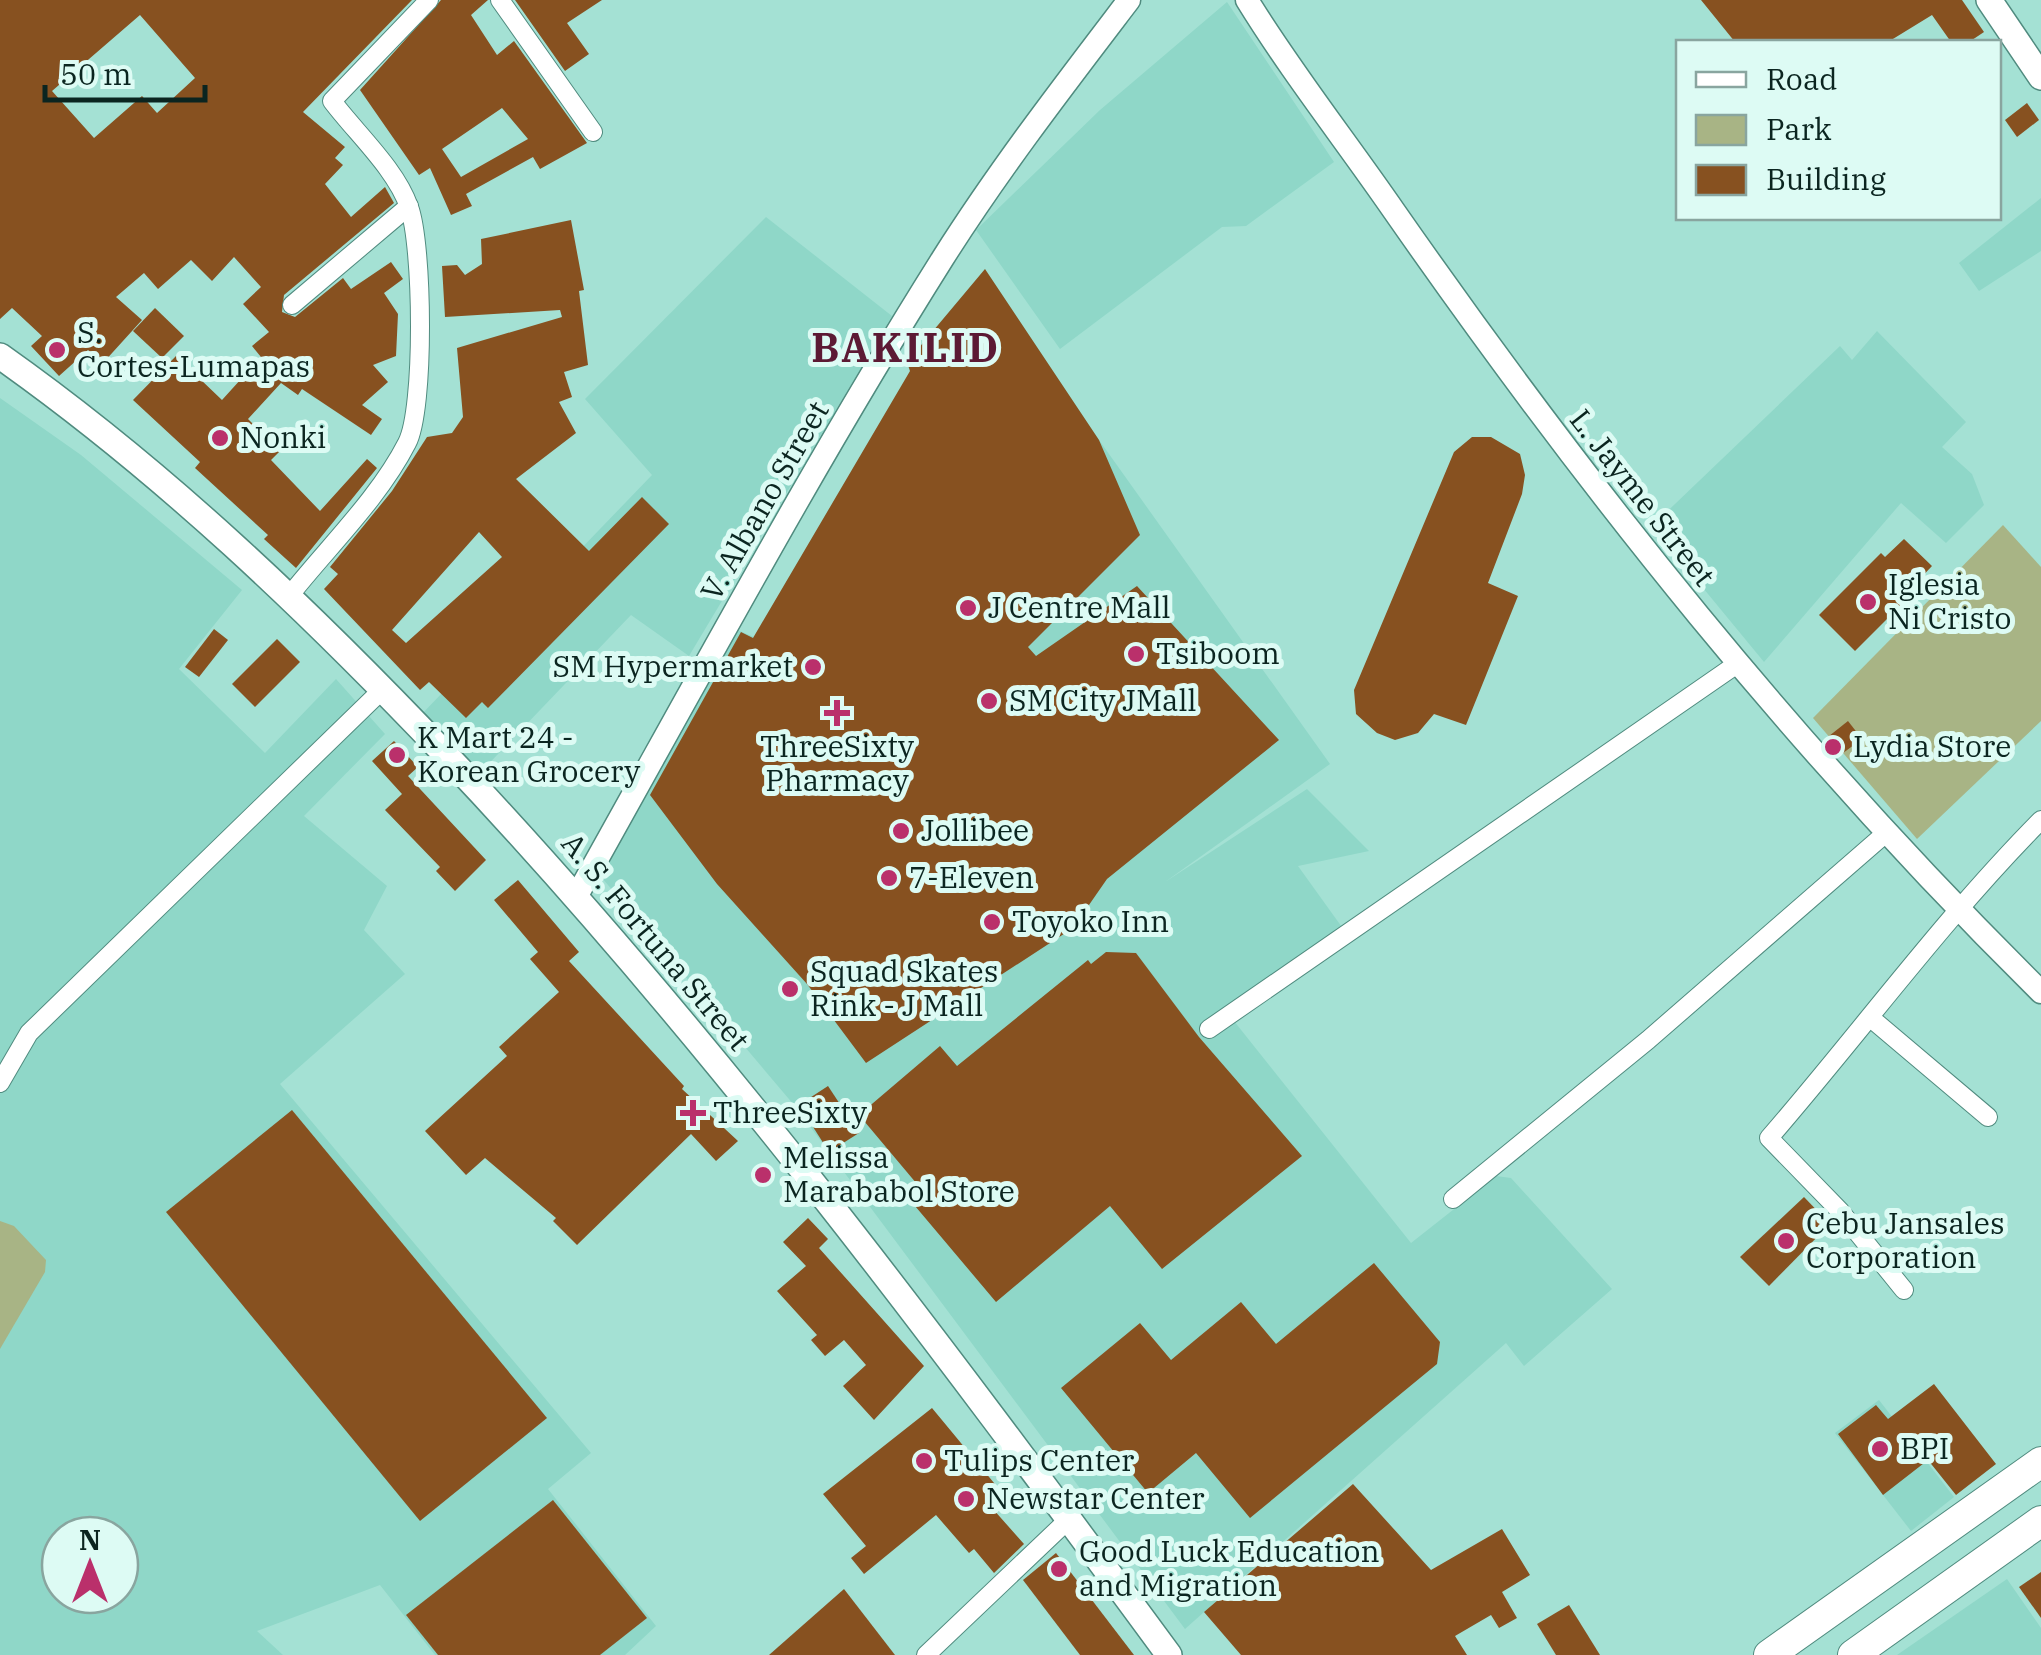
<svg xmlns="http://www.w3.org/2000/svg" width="2041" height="1655" font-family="'IBM Plex Serif',serif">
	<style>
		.built { fill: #8fd7c8; fill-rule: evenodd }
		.green { fill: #a8b485 }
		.building { fill: #875120; fill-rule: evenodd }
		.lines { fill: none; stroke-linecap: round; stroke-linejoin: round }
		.minor-casing { stroke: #508b7f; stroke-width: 20 }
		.tertiary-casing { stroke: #508b7f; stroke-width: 25 }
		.secondary-casing { stroke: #508b7f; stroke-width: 28 }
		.primary-casing { stroke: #508b7f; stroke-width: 32 }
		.minor { stroke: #fff; stroke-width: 18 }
		.tertiary { stroke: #fff; stroke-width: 22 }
		.secondary { stroke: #fff; stroke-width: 25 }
		.primary { stroke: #fff; stroke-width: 30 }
		.poi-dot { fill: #ba306b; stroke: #ddfbf4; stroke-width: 4 }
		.labels { text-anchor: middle; stroke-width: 10; stroke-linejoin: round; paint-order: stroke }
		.poi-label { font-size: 30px; fill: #0b2520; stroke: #ddfbf4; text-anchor: start }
		.street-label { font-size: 30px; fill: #0b2520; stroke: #ddfbf4 }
		.district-label { font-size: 40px; font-weight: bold; letter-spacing: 2.5px; fill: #5c1a34; stroke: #ddfbf4 }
	</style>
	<rect width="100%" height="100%" fill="#a4e1d4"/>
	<g class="built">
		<polygon points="1227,2 1334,162 1246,226 1222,227 1060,349 976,230 1100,110"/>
		<polygon points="2041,198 2041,251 1979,291 1959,263"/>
		<polygon points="766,217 892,316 689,656 631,615 477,776 419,717 652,475 585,399"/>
		<polygon points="985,269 1099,440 1330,764 1165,882 1307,789 1369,851 1298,866 1344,930 1226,1011 1411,1243 1496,1176 1511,1178 1612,1289 1524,1366 1506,1343 1185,1629 794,1105 597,872 735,629 754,637 910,372 907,362"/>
		<polygon points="1877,331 1966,422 1942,447 1972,474 1984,505 1946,543 1901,503 1764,662 1652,526 1840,346 1852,360"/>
		<path d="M0,398L81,455L242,590L179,669L265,753L336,679L385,734L304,816L387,886L364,930L405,974L280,1084L591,1453L548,1489L656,1626L625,1655H435L380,1585L257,1631L283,1655H0ZM60,1535H120V1595H60Z"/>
		<polygon points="1879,1400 1954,1497 1911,1531 1835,1433"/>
		<polygon points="2007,1579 2041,1628 2041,1655 1897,1655"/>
	</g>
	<g class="green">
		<polygon points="2003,525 2041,567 2041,721 1917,839 1813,718"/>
		<polygon points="0,1221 14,1226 46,1260 45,1272 0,1349"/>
	</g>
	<g class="building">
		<path d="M0,0H412L303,112L345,147L335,158L343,165L325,184L351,217L385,187L394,203L284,295L282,312L295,317L343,278L351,289L391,262L403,279L384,293L398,314L396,356L373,365L388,382L362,405L382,419L371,435L302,389L298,395L281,383L248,419L280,451L271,460L320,511L367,459L377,468L296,568L264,539L268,535L195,468L200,462L133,400L176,356L222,400L261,357L252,346L269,332L243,304L261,287L234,257L212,281L191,260L158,289L144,273L116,297L142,320L103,363L88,350L59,376L31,346L42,336L12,308L0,319ZM140,15L195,78L157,113L142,96L94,138L52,91Z"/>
		<path d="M441,0H488L471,15L497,55L514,41L587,143L540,169L533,157L466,194L472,206L451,215L430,168L419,175L360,90ZM502,108L528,139L461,177L442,149Z"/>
		<polygon points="515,0 602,0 567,23 589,54 565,71"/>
		<polygon points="1701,0 1962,0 1984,32 1969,42 1951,42 1932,15 1888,42 1735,42"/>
		<polygon points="2027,103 2039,120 2017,137 2005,120"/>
		<path d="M571,220L584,290L579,291L588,365L564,372L572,397L559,402L576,433L516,479L589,551L642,497L669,524L488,708L482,702L466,718L429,682L420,690L324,589L338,574L330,567L392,491L427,437L452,433L463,417L457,348L562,317L560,310L445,317L442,266L457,265L465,275L482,264L481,239ZM479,532L502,557L406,643L392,630Z"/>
		<polygon points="985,269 1099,440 1140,535 1028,647 1036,656 1137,586 1279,740 1107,879 1073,928 866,1063 807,984 717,884 650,795 741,632 753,638 910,371 907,362"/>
		<polygon points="155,308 184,336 162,358 133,331"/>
		<polygon points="1472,437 1491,437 1520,454 1525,475 1522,494 1488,583 1518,596 1466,725 1434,714 1418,733 1395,740 1377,733 1356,714 1354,690 1454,452"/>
		<polygon points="1904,539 1932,566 1914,585 1917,589 1855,651 1819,615 1881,553 1885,557"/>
		<polygon points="214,629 228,640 199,677 185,667"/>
		<polygon points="277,639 300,662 255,707 232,684"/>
		<polygon points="1848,721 1862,739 1839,756 1824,740"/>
		<polygon points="394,741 418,767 408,776 486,860 455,891 436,871 440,867 385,810 402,794 372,761"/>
		<polygon points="518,880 579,952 569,961 684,1086 682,1089 738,1141 716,1161 691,1134 577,1245 553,1221 556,1218 485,1158 466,1175 425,1131 507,1056 499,1047 559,992 530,959 538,952 494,900"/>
		<polygon points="1106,952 1136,953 1199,1037 1302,1156 1162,1269 1110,1206 996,1302 910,1200 922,1190 859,1115 940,1046 957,1066 1088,960 1091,964"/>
		<polygon points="828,1086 859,1133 829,1152 799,1105"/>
		<polygon points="292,1110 547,1418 420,1521 166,1212"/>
		<polygon points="1804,1197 1830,1224 1769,1286 1740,1257"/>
		<polygon points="808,1218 828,1239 819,1248 924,1366 874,1420 843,1386 866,1365 844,1340 825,1356 811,1340 817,1335 777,1291 806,1266 783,1242"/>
		<polygon points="1374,1263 1440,1342 1437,1364 1250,1518 1196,1453 1148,1493 1061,1388 1140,1323 1171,1360 1241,1302 1276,1344"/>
		<polygon points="1934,1384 1996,1464 1956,1495 1928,1460 1883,1495 1838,1434 1876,1405 1888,1419"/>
		<polygon points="932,1408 999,1489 985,1500 1024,1544 994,1573 974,1549 969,1553 936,1515 864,1574 851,1558 866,1546 823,1494"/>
		<polygon points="1353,1484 1431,1570 1502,1529 1530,1575 1502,1592 1517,1618 1499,1628 1491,1615 1455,1636 1467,1655 1241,1655 1204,1612"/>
		<polygon points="553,1500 647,1618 600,1655 438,1655 406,1615"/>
		<polygon points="1056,1553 1134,1655 1080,1655 1023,1580"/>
		<polygon points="2041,1572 2041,1618 2019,1587"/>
		<polygon points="844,1589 895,1655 769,1655"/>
		<polygon points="1569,1605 1600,1655 1556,1655 1537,1624"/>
	</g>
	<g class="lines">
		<g class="minor-casing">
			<g id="minor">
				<polyline points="500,0 593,132"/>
				<polyline points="292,305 409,206"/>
				<path d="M290,595C328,547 379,498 407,443C425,409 423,244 409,207C396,169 356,133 332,101L429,0"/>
				<polyline points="1872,1019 1988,1117"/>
				<polyline points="1209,1029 1737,664"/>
				<polyline points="0,1083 29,1033 383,689"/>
				<polyline points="1453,1199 1648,1040 1886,833"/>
				<path d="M1904,1290L1840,1211L1769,1138C1860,1033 1943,919 2041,820"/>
				<polyline points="926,1655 1069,1519"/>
			</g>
		</g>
		<g class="tertiary-casing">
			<g id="tertiary">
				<path d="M1247,0C1292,73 1345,140 1394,211C1590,492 1797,751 2041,992"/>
				<path d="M576,897C696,683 812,466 943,258C1000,168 1065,84 1129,0"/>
			</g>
		</g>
		<g class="secondary-casing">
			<g id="secondary">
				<polyline points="1989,0 2041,77"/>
				<path d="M0,356C164,472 308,610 446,755C711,1035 941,1345 1169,1655"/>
			</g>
		</g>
		<g class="primary-casing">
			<g id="primary">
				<polyline points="1769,1655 2041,1462"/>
				<polyline points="1853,1655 2041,1521"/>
			</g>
		</g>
		<use href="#minor" class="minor"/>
		<use href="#tertiary" class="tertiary"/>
		<use href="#secondary" class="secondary"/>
		<use href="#primary" class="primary"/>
	</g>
	<g class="poi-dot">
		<circle cx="57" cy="350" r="10"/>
		<circle cx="220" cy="438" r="10"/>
		<circle cx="1868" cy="602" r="10"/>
		<circle cx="968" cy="608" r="10"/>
		<circle cx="1136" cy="654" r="10"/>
		<circle cx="813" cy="667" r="10"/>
		<circle cx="989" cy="701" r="10"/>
		<path d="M832 698h10v10h10v10h-10v10h-10v-10h-10v-10h10z"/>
		<circle cx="1833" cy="747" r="10"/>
		<circle cx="397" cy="755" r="10"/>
		<circle cx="901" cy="831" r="10"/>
		<circle cx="889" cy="878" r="10"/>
		<circle cx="992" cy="922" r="10"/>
		<circle cx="790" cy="989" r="10"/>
		<path d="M688 1098h10v10h10v10h-10v10h-10v-10h-10v-10h10z"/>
		<circle cx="763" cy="1175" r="10"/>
		<circle cx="1786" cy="1241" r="10"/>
		<circle cx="1880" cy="1449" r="10"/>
		<circle cx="924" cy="1461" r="10"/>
		<circle cx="966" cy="1499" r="10"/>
		<circle cx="1059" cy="1569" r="10"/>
	</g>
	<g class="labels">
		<g class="poi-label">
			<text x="77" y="343">S.<tspan x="77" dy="34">Cortes-Lumapas</tspan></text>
			<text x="240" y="448">Nonki</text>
			<text x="1888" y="595">Iglesia<tspan x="1888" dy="34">Ni Cristo</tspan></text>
			<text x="988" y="618">J Centre Mall</text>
			<text x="1156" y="664">Tsiboom</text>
			<text x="793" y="677" text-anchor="end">SM Hypermarket</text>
			<text x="1009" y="711">SM City JMall</text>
			<text x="417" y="748">K Mart 24 -<tspan x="417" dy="34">Korean Grocery</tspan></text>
			<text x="837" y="757" text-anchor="middle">ThreeSixty<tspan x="837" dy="34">Pharmacy</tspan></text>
			<text x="1853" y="757">Lydia Store</text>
			<text x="921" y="841">Jollibee</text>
			<text x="909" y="888">7-Eleven</text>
			<text x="1012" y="932">Toyoko Inn</text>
			<text x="810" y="982">Squad Skates<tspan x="810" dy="34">Rink - J Mall</tspan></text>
			<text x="713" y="1123">ThreeSixty</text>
			<text x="783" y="1168">Melissa<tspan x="783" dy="34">Marababol Store</tspan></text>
			<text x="1806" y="1234">Cebu Jansales<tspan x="1806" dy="34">Corporation</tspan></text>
			<text x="1900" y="1459">BPI</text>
			<text x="944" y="1471">Tulips Center</text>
			<text x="986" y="1509">Newstar Center</text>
			<text x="1079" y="1562">Good Luck Education<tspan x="1079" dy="34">and Migration</tspan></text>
		</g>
		<g class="street-label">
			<text transform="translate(1642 498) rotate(52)" y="10">L. Jayme Street</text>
			<text transform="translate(765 501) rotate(-60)" y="10">V. Albano Street</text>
			<text transform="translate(655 942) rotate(50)" y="10">A. S. Fortuna Street</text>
		</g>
		<g class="district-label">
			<text x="906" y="362">BAKILID</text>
		</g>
	</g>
	<rect x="1676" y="40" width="325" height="180" fill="#ddfbf4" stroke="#89a59f" stroke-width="2.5"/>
	<rect x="1696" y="72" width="50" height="15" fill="#ffffff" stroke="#89a59f" stroke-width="2.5"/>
	<text x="1766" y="90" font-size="30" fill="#0b2520">Road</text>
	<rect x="1696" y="115" width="50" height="30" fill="#a8b485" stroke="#89a59f" stroke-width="2.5"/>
	<text x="1766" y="140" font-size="30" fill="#0b2520">Park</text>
	<rect x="1696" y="165" width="50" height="30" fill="#875120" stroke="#89a59f" stroke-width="2.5"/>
	<text x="1766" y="190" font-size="30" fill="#0b2520">Building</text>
	<g transform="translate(90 1565)"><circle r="48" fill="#ddfbf4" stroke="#89a59f" stroke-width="2.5"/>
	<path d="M0-8L18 38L0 25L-18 38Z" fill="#ba306b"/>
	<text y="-15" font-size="28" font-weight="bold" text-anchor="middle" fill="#0b2520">N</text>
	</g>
	<path d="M45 85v15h160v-15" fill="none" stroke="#0b2520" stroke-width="5"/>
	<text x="60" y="85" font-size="30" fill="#0b2520" stroke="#ddfbf4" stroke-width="8" paint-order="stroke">50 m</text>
</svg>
